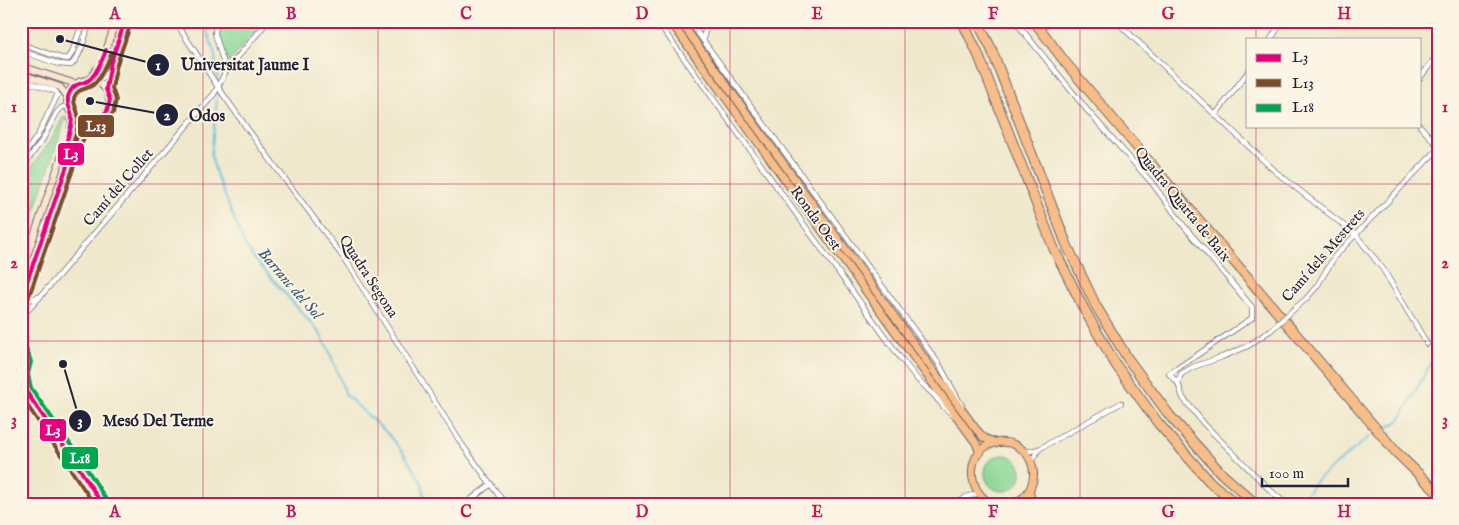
<svg xmlns="http://www.w3.org/2000/svg" width="1459" height="525" font-family="'IM FELL English',serif">
	<style>
		.green { fill: #87d694; stroke: #547c68 }
		.lines { fill: none; stroke-linecap: round; stroke-linejoin: round }
		.stream { stroke: #5cbdda; stroke-width: 2 }
		.street-casing { stroke: #6a676e; stroke-width: 6 }
		.secondary-casing { stroke: #6a676e; stroke-width: 8 }
		.primary-casing { stroke: #6a676e; stroke-width: 9 }
		.highway-casing { stroke: #6a676e; stroke-width: 11 }
		.street { stroke: #fff; stroke-width: 4.5 }
		.secondary { stroke: #fce5cf; stroke-width: 6 }
		.primary { stroke: #f8bd88; stroke-width: 7 }
		.highway { stroke: #f8bd88; stroke-width: 9 }
		.street-bridge-casing { stroke: #6a676e; stroke-width: 6; stroke-linecap: butt }
		.street-bridge { stroke: #fff; stroke-width: 4.5 }
		.bus-1-casing { stroke: #fcf5e5; stroke-width: 8 }
		.bus-2-casing { stroke: #fcf5e5; stroke-width: 8 }
		.bus-3-casing { stroke: #fcf5e5; stroke-width: 8 }
		.bus-1 { stroke: #e5007d; stroke-width: 4 }
		.bus-2 { stroke: #7a4b2a; stroke-width: 4 }
		.bus-3 { stroke: #00a651; stroke-width: 4 }
		.grid { fill: none; stroke: #c2185b; stroke-width: 1; stroke-opacity: 0.55 }
		.labels { text-anchor: middle; stroke-width: 4; stroke-linejoin: round; paint-order: stroke }
		.street-label { font-size: 15px; fill: #22223b; stroke: #fcf5e5 }
		.water-label { font-size: 16px; font-style: italic; fill: #365873; stroke: #fcf5e5 }
		.leader { fill: none; stroke: #22223b; stroke-width: 2 }
		.callout-dot { fill: #22223b; stroke: #fcf5e5; stroke-width: 2 }
		.mark-label { font-size: 15px; text-anchor: middle; font-weight: bold; fill: #fff }
		.callout-label { font-size: 16px; text-anchor: middle; font-weight: bold; fill: #22223b; stroke: #fcf5e5; stroke-width: 4; stroke-linejoin: round; paint-order: stroke }
		.line-badge { stroke: #fcf5e5; stroke-width: 2 }
		.badge-label { font-size: 14px; text-anchor: middle; font-weight: bold; fill: #fff }
		.neatline { fill: none; stroke: #c2185b; stroke-width: 2 }
		.grid-label { font-size: 16px; text-anchor: middle; font-weight: bold; fill: #c2185b }
	</style>
	<rect width="100%" height="100%" fill="#fcf5e5"/>
	<filter id="ink" filterUnits="userSpaceOnUse"><feTurbulence type="fractalNoise" baseFrequency=".02" numOctaves="2"/><feDisplacementMap in="SourceGraphic" scale="10" xChannelSelector="R" yChannelSelector="G"/><feConvolveMatrix kernelMatrix="1 2 1 2 8 2 1 2 1" color-interpolation-filters="sRGB"/></filter>
	<filter id="wash" filterUnits="userSpaceOnUse"><feTurbulence type="fractalNoise" baseFrequency=".0096" numOctaves="4" result="noise"/><feDisplacementMap in="SourceGraphic" scale="20" xChannelSelector="R" yChannelSelector="G"/><feGaussianBlur stdDeviation="1.12" result="paint"/><feColorMatrix in="noise" values="0 0 0 0 0 0 0 0 0 0 0 0 0 0 0 0 0 1.4 0 .05"/><feComposite in="paint" operator="in"/></filter>
	<g filter="url(#wash)">
		<rect width="100%" height="100%" fill="#efe8cc"/>
		<g class="green">
			<polygon points="221,21 263,21 229,63 217,31"/>
			<polygon points="63,117 66,118 21,252 21,181 50,142"/>
			<circle cx="1003" cy="473" r="18"/>
		</g>
		<g class="lines">
			<g class="stream">
				<polyline points="204,21 215,55 218,83"/>
				<polyline points="1421,21 1438,30"/>
				<polyline points="218,90 211,156 217,176 244,243 252,256 319,332 328,348 346,395 389,435 405,455 422,483 426,504"/>
				<polyline points="1386,428 1399,421 1438,350"/>
				<polyline points="1299,504 1316,481 1370,436"/>
			</g>
		</g>
	</g>
	<g filter="url(#ink)">
		<g class="lines">
			<g class="street-casing">
				<g id="street">
					<polyline points="175,21 218,87 249,131 343,257 461,443 505,504"/>
					<polyline points="216,21 215,34 226,71"/>
					<polyline points="657,21 899,356 918,380 932,393 944,407 953,415"/>
					<polyline points="689,21 939,364 962,406"/>
					<polyline points="1015,21 1087,110 1152,183 1184,226 1252,307 1252,318 1169,374 1178,383"/>
					<polyline points="1116,21 1276,172 1356,235 1383,269 1427,344"/>
					<polyline points="692,25 707,25"/>
					<polyline points="1271,39 1282,21"/>
					<polyline points="704,41 704,34 710,21"/>
					<polyline points="21,44 61,58 68,59 72,53 83,21"/>
					<path d="M21,51L59,64L71,65C82,55 85,35 90,21"/>
					<polyline points="1420,78 1438,54"/>
					<polyline points="21,80 55,91 57,93 57,96 38,135 21,159"/>
					<polyline points="1216,114 1248,72"/>
					<polyline points="1420,126 1438,146"/>
					<polyline points="21,169 43,139 56,114 61,108 68,105"/>
					<polyline points="33,266 35,274 28,295 31,299 39,297"/>
					<polyline points="1294,309 1306,299 1317,286 1335,256 1438,149"/>
					<polyline points="21,313 28,310 40,297 214,94 226,71 268,21"/>
					<polyline points="1271,330 1248,346 1222,357 1193,367 1181,374 1178,383 1183,398 1205,425 1270,490 1286,504"/>
					<polyline points="1436,367 1438,374"/>
					<polyline points="1026,452 1039,449 1121,403"/>
					<polyline points="1032,460 1039,449"/>
					<polyline points="82,504 87,495 92,504"/>
					<polyline points="465,504 491,484"/>
					<polyline points="957,504 966,497 979,493"/>
				</g>
			</g>
			<g class="secondary-casing">
				<g id="secondary">
					<polyline points="21,66 76,84"/>
					<polyline points="21,74 60,87 68,97"/>
					<polyline points="89,80 103,60 116,21"/>
					<circle cx="88" cy="101" r="21"/>
					<polyline points="106,89 111,62 125,21"/>
					<polyline points="21,273 70,132 72,114"/>
					<polyline points="21,300 78,134 88,122"/>
					<polyline points="21,351 25,363 21,375"/>
					<polyline points="21,388 25,390 79,468 102,504"/>
				</g>
			</g>
			<g class="primary-casing">
				<g id="primary">
					<polyline points="670,21 968,432 976,443 980,453"/>
					<polyline points="680,21 975,428 984,438 996,443"/>
					<polyline points="1029,491 1033,504"/>
					<path d="M994,504C965,494 965,449 995,443C1035,436 1049,490 1012,504"/>
				</g>
			</g>
			<g class="highway-casing">
				<g id="highway">
					<polyline points="962,21 978,54 1054,249 1085,311 1116,365 1158,423 1210,482 1236,504"/>
					<polyline points="977,21 991,48 1066,243 1096,306 1128,359 1170,416 1222,474 1256,504"/>
					<polyline points="1034,21 1065,62 1113,119 1396,452 1438,493"/>
				</g>
			</g>
			<use href="#street" class="street"/>
			<use href="#secondary" class="secondary"/>
			<use href="#primary" class="primary"/>
			<use href="#highway" class="highway"/>
			<g class="street-bridge-casing">
				<polyline id="street-bridge" points="1271,330 1294,309"/>
			</g>
			<use href="#street-bridge" class="street-bridge"/>
			<g class="bus-1-casing">
				<g id="bus-1">
					<path d="M64,148C68,138 72,128 72,118C72,109 64,102 70,92C75,82 82,85 89,80C95,76 104,57 106,50"/>
					<polyline points="21,299 78,134 88,122 99,119 107,111 110,100 106,89 111,62 125,21"/>
					<polyline points="21,352 25,363 22,374 25,390 79,468 102,504"/>
				</g>
			</g>
			<g class="bus-2-casing">
				<g id="bus-2">
					<path d="M70,150C74,140 79,128 78,116C78,110 73,104 74,98C77,88 86,90 93,85C100,80 109,60 112,52"/>
					<polyline points="27,302 84,137 92,128 102,124 113,113 116,100 112,88 117,64 131,23"/>
					<polyline points="21,396 94,504"/>
				</g>
			</g>
			<g class="bus-3-casing">
				<polyline id="bus-3" points="27,349 31,362 28,374 31,388 84,464 107,501"/>
			</g>
			<use href="#bus-1" class="bus-1"/>
			<use href="#bus-2" class="bus-2"/>
			<use href="#bus-3" class="bus-3"/>
		</g>
	</g>
	<path class="grid" d="M203,21V504M378,21V504M554,21V504M730,21V504M905,21V504M1080,21V504M1256,21V39M1256,126V504M21,184H1438M21,341H1438"/>
	<g class="labels">
		<g class="street-label">
			<text transform="translate(118 187) rotate(-49)" y="5">Camí del Collet</text>
			<text transform="translate(1183 204) rotate(51)" y="5">Quadra Quarta de Baix</text>
			<text transform="translate(816 218) rotate(54)" y="5">Ronda Oest</text>
			<text transform="translate(1323 255) rotate(-49)" y="5">Camí dels Mestrets</text>
			<text transform="translate(369 276) rotate(57)" y="5">Quadra Segona</text>
		</g>
		<g class="water-label">
			<text transform="translate(291 283) rotate(49)" y="6">Barranc del Sol</text>
		</g>
	</g>
	<path class="leader" d="M60 39L158 65M90 101L167 115M63 364L80 421"/>
	<g class="callout-dot">
		<circle cx="60" cy="39" r="5"/>
		<circle cx="90" cy="101" r="5"/>
		<circle cx="63" cy="364" r="5"/>
		<circle cx="158" cy="65" r="12"/>
		<circle cx="167" cy="115" r="12"/>
		<circle cx="80" cy="421" r="12"/>
	</g>
	<g class="mark-label">
		<text x="158" y="70">1</text>
		<text x="167" y="120">2</text>
		<text x="80" y="426">3</text>
	</g>
	<g class="callout-label">
		<text x="245" y="70">Universitat Jaume I</text>
		<text x="207" y="121">Odos</text>
		<text x="158" y="426">Mesó Del Terme</text>
	</g>
	<g class="line-badge">
		<rect x="77" y="114" width="38" height="24" rx="5" fill="#7a4b2a"/>
		<rect x="57" y="142" width="28" height="24" rx="5" fill="#e5007d"/>
		<rect x="39" y="418" width="28" height="24" rx="5" fill="#e5007d"/>
		<rect x="61" y="446" width="38" height="24" rx="5" fill="#00a651"/>
	</g>
	<g class="badge-label">
		<text x="96" y="131">L13</text>
		<text x="71" y="159">L3</text>
		<text x="53" y="435">L3</text>
		<text x="80" y="463">L18</text>
	</g>
	<rect width="1459" height="525" fill="none" stroke="#fcf5e5" stroke-width="55"/>
	<rect x="1246" y="38" width="175" height="90" fill="#fcf5e5" stroke="#a5a1a1"/>
	<rect x="1256" y="54" width="25" height="8" fill="#e5007d" stroke="#a5a1a1"/>
	<text x="1292" y="62" font-size="15" fill="#22223b">L3</text>
	<rect x="1256" y="79" width="25" height="8" fill="#7a4b2a" stroke="#a5a1a1"/>
	<text x="1292" y="88" font-size="15" fill="#22223b">L13</text>
	<rect x="1256" y="104" width="25" height="8" fill="#00a651" stroke="#a5a1a1"/>
	<text x="1292" y="112" font-size="15" fill="#22223b">L18</text>
	<path d="M1262 478v8h86v-8" fill="none" stroke="#22223b" stroke-width="2.5"/>
	<text x="1269" y="478" font-size="15" fill="#22223b" stroke="#fcf5e5" stroke-width="4" paint-order="stroke">100 m</text>
	<rect x="28" y="28" width="1404" height="470" class="neatline"/>
	<g class="grid-label">
		<text x="115" y="19">A</text>
		<text x="291" y="19">B</text>
		<text x="466" y="19">C</text>
		<text x="642" y="19">D</text>
		<text x="817" y="19">E</text>
		<text x="993" y="19">F</text>
		<text x="1168" y="19">G</text>
		<text x="1344" y="19">H</text>
		<text x="14" y="112">1</text>
		<text x="1445" y="112">1</text>
		<text x="14" y="268">2</text>
		<text x="1445" y="268">2</text>
		<text x="14" y="425">3</text>
		<text x="1445" y="425">3</text>
		<text x="115" y="517">A</text>
		<text x="291" y="517">B</text>
		<text x="466" y="517">C</text>
		<text x="642" y="517">D</text>
		<text x="817" y="517">E</text>
		<text x="993" y="517">F</text>
		<text x="1168" y="517">G</text>
		<text x="1344" y="517">H</text>
	</g>
</svg>
